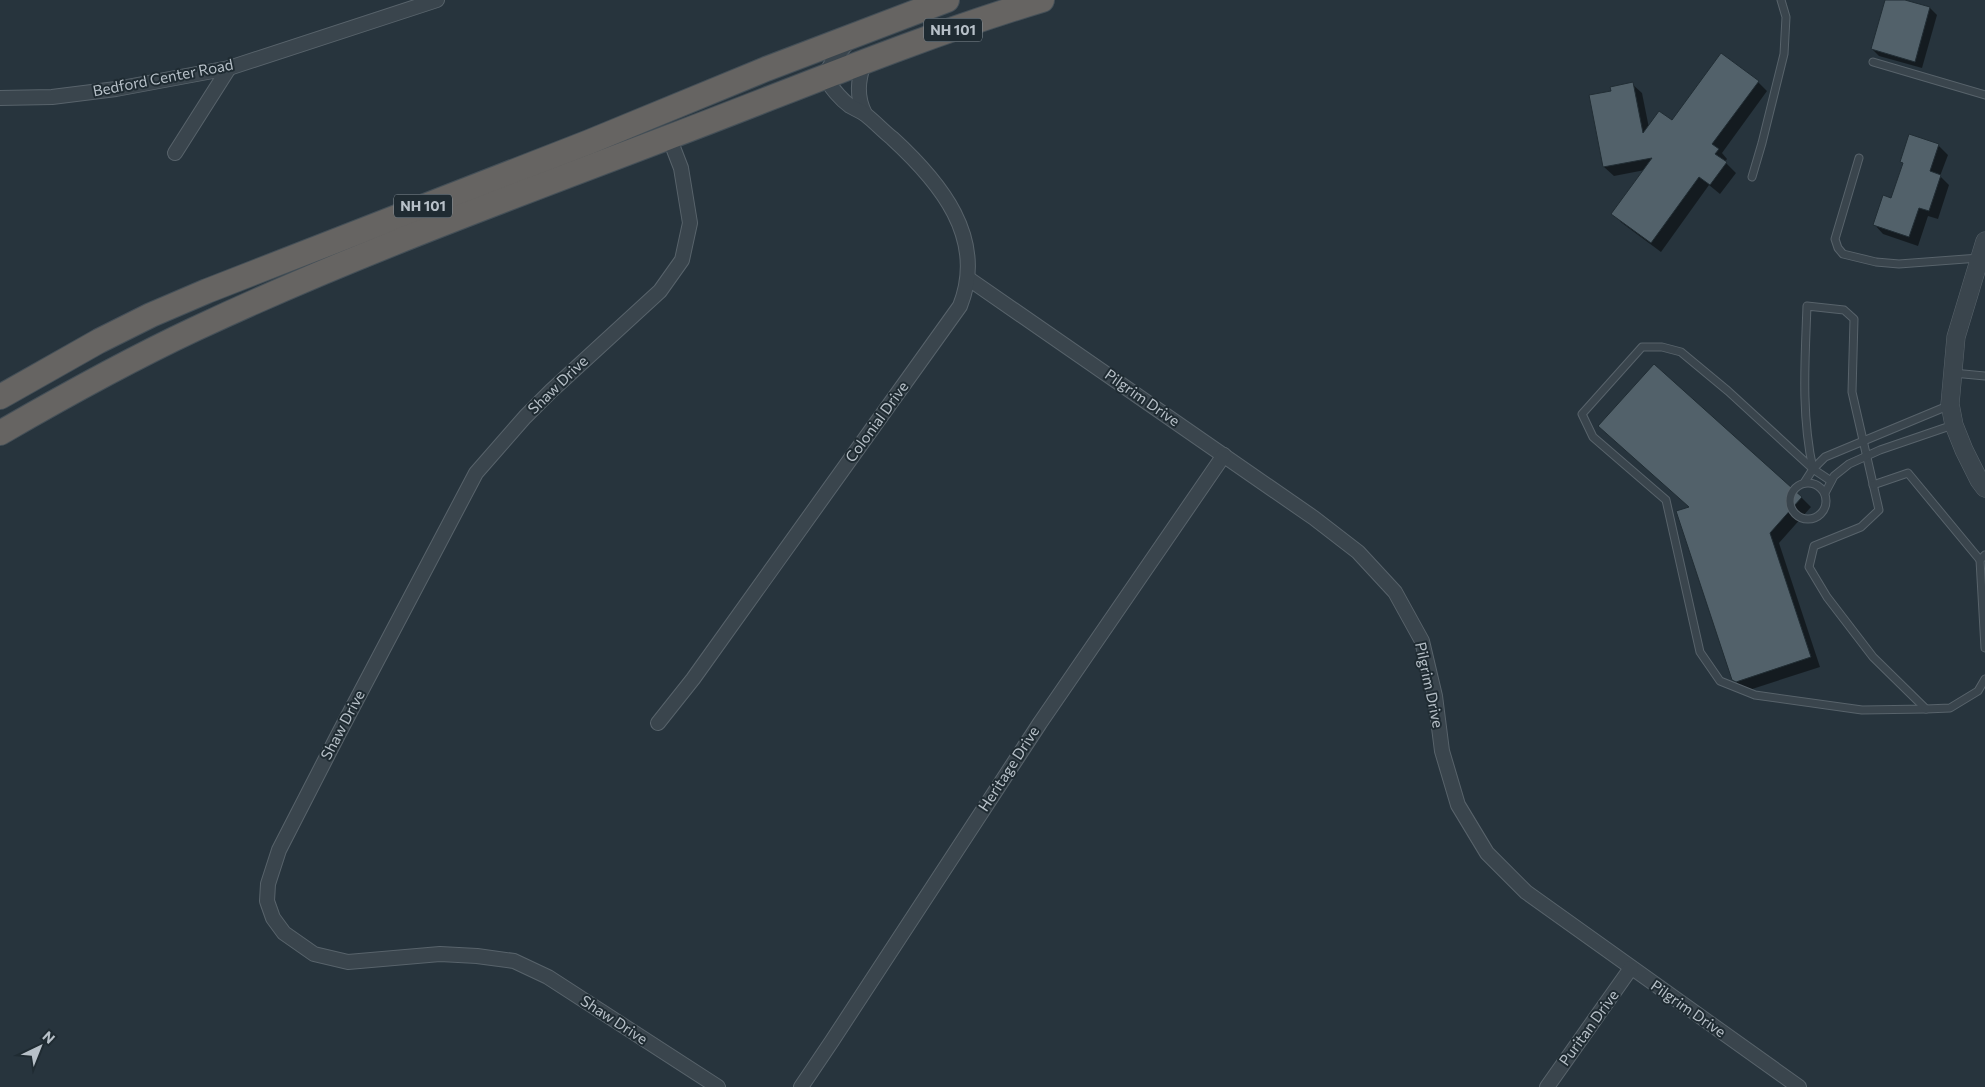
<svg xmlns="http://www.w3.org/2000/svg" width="1985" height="1087" font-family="Commissioner,sans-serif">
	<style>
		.shadow { fill: #0007 }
		.building { fill: #52616a; stroke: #212d34 }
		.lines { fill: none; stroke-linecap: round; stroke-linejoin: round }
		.service-casing { stroke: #58636b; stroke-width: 9 }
		.minor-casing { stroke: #58636b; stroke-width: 16 }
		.tertiary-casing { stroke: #58636b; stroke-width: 19 }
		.trunk-casing { stroke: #455058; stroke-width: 26 }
		.service { stroke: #3a454d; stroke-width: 7 }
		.minor { stroke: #3a454d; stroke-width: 14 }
		.tertiary { stroke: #3a454d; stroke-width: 18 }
		.trunk { stroke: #666462; stroke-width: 24 }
		.labels { text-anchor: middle; stroke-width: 4; stroke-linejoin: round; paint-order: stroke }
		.shield { fill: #1f2b32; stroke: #89939b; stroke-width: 1 }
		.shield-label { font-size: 14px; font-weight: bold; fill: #b7c0c8 }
		.street-label { font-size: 15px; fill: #b7c0c8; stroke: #1f2b32 }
	</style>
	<rect width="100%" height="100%" fill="#27343d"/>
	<g class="shadow">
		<polygon points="1886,0 1900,0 1930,8 1937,15 1922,68 1879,56 1872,49"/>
		<polygon points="1758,82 1767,91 1722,153 1727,159 1725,162 1736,173 1720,194 1709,185 1661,252 1622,223 1613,214 1645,170 1614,176 1604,167 1612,92 1632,84 1642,93 1649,128 1672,122"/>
		<polygon points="1938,145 1948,155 1940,176 1949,185 1938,219 1928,216 1918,246 1883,234 1874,224 1892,199 1904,164 1901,161"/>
		<polygon points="1802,498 1811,507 1779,543 1820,667 1746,691 1733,679 1678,512"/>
	</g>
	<g class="building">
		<polygon points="1885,0 1905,0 1930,7 1915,62 1871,49"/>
		<polygon points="1721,53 1759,81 1712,144 1719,149 1715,154 1727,162 1710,185 1699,177 1651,243 1611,214 1652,158 1603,167 1589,95 1611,91 1610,87 1633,82 1643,133 1659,111 1672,120"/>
		<polygon points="1909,134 1939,144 1930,171 1941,175 1929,211 1919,208 1909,237 1873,225 1883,195 1891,198 1903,163 1900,162"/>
		<polygon points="1654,364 1802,497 1770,533 1811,657 1736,682 1732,680 1676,511 1689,507 1598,426"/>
	</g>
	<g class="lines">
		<g class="service-casing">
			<g id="service">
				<polyline points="1873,62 1985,95"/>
				<polyline points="1859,158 1835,239 1838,248 1843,254 1876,262 1899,264 1979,258"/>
				<polyline points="1752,177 1762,143 1784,54 1786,17 1781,0"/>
				<polyline points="1953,373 1985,376"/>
				<polyline points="1813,469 1728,391 1681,352 1662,347 1642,347 1582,414 1593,437 1666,500 1700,652 1720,681 1755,695 1862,710 1926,709 1950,708 1978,691 1985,679"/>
				<path d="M1831,481L1813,469C1801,415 1805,360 1807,306L1844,310L1854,319L1852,392L1879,510L1861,527L1814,546L1809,567L1827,597L1873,657L1926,709"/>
				<polyline points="1804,483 1813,469 1825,457 1950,405"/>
				<circle cx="1808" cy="501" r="18"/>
				<polyline points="1873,485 1908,473 1980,560"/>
				<polyline points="1825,493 1834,476 1849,464 1880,450 1953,425"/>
				<polyline points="1985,555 1980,560 1985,648"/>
			</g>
		</g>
		<g class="minor-casing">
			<g id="minor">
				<path d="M864,62C858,81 856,96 865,114"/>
				<polyline points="0,98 52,97 116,89 229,68 437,0"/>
				<polyline points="669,137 681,168 690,223 682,260 660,291 551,391 525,417 476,473 338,735 279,850 268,884 267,901 273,918 284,933 314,954 348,962 440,954 477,956 514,961 548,977 718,1087"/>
				<polyline points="175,153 229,68"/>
				<polyline points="969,279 1314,518 1358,552 1395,592 1422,641 1435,696 1442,751 1458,805 1487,853 1526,892 1799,1087"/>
				<path d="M658,723L693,679L960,306C987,238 940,182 892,138C883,131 875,122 866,115C861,111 855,109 850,106C839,98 832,88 824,77L834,59L849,41"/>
				<polyline points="801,1087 832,1041 1040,723 1224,455"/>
				<polyline points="1547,1087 1631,968"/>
			</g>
		</g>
		<g class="tertiary-casing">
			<polyline id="tertiary" points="1985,241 1956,337 1950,404 1954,425 1964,450 1979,480 1985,488"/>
		</g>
		<g class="trunk-casing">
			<g id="trunk">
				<polyline points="0,397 99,341 151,315 207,291 589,142 766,69 947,0"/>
				<path d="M0,433C64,396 129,360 195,329C348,257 507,199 664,139C789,92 913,39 1042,0"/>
			</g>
		</g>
		<use href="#service" class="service"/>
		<use href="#minor" class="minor"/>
		<use href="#tertiary" class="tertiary"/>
		<use href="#trunk" class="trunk"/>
	</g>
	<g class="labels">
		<g class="shield">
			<rect x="924" y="18.5" width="58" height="23" rx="4"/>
			<rect x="394" y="194.5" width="58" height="23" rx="4"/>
		</g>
		<g class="shield-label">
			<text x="953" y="35">NH 101</text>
			<text x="423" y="211">NH 101</text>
		</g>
		<g class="street-label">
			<text transform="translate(163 78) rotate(-11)" y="5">Bedford Center Road</text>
			<text transform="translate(558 385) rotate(-44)" y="5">Shaw Drive</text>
			<text transform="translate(1142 398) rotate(35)" y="5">Pilgrim Drive</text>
			<text transform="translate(877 422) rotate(-54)" y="5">Colonial Drive</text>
			<text transform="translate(1429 685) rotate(78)" y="5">Pilgrim Drive</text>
			<text transform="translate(343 725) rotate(-62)" y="5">Shaw Drive</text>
			<text transform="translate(1009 769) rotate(-57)" y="5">Heritage Drive</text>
			<text transform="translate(1688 1009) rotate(35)" y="5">Pilgrim Drive</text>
			<text transform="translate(614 1020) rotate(33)" y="5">Shaw Drive</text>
			<text transform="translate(1589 1028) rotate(-54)" y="5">Puritan Drive</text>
		</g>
	</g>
	<g transform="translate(40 1047) rotate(43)" stroke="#1f2b32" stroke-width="4" paint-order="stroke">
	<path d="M0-4L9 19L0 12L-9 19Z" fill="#b7c0c8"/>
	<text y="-8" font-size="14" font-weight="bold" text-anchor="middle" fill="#b7c0c8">N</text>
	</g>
</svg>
